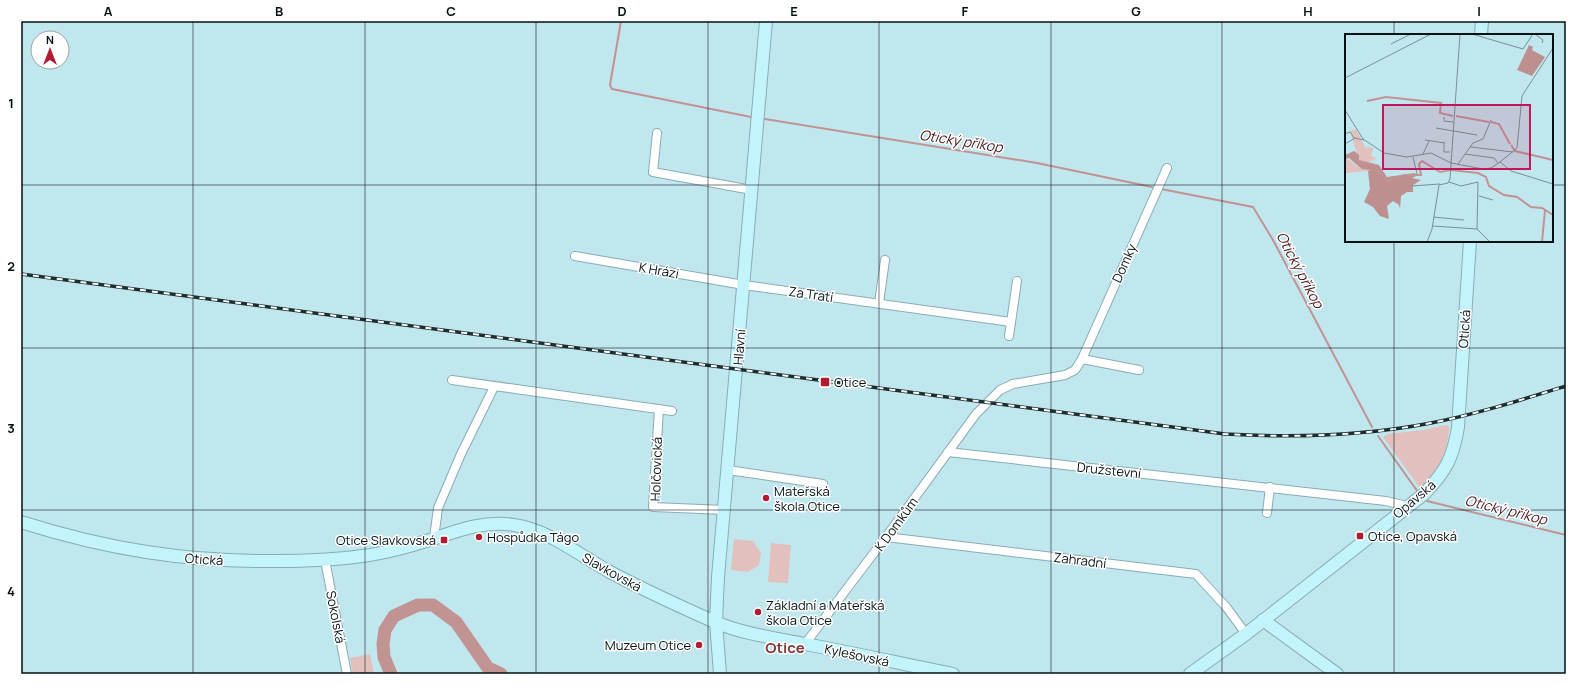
<svg xmlns="http://www.w3.org/2000/svg" width="1587" height="695" font-family="Manrope,sans-serif">
	<style>
		.green { fill: #e1c0be }
		.lines { fill: none; stroke-linecap: round; stroke-linejoin: round }
		.stream { stroke: #c19392; stroke-width: 2 }
		.river { stroke: #c19392; stroke-width: 13 }
		.street-casing { stroke: #88acb4; stroke-width: 10 }
		.secondary-casing { stroke: #88acb4; stroke-width: 14 }
		.street { stroke: #fff; stroke-width: 8 }
		.secondary { stroke: #c3f4fb; stroke-width: 12 }
		.rail-casing { stroke: #1d2e31; stroke-width: 3.5 }
		.rail { stroke: #fff; stroke-width: 2; stroke-dasharray: 6; stroke-linecap: butt }
		.grid { fill: none; stroke: #041114; stroke-width: 1; stroke-opacity: 0.55 }
		.poi-dot { fill: #b01d31; stroke: #fff; stroke-width: 1.5 }
		.labels { text-anchor: middle; stroke-width: 3; stroke-linejoin: round; paint-order: stroke }
		.street-label { font-size: 13px; fill: #041114; stroke: #fff }
		.poi-label { font-size: 13px; fill: #041114; stroke: #fff; text-anchor: start }
		.water-label { font-size: 14px; font-style: italic; fill: #4b1317; stroke: #fff }
		.quarter-label { font-size: 15px; font-weight: bold; fill: #803839; stroke: #fff }
		.inset-river { fill: none; stroke: #c19392; stroke-width: 2 }
		.inset-road { fill: none; stroke: #759197; stroke-width: 1 }
		.view { fill: #c2185b; fill-opacity: 0.15; stroke: #c2185b; stroke-width: 2 }
		.inset-edge { fill: none; stroke: #041114; stroke-width: 2 }
		.neatline { fill: none; stroke: #041114; stroke-width: 1.5 }
		.grid-label { font-size: 13px; text-anchor: middle; font-weight: bold; fill: #041114 }
	</style>
	<rect width="100%" height="100%" fill="#c0e7ee"/>
	<g class="green">
		<path d="M1446,425L1449,426C1448,449 1441,475 1420,488L1383,437L1388,434L1423,430Z"/>
		<polygon points="734,539 753,541 761,553 759,565 748,572 731,570"/>
		<polygon points="771,543 791,545 788,583 768,582"/>
		<polygon points="370,654 374,674 353,674 350,658"/>
	</g>
	<g class="lines">
		<g class="stream">
			<polyline points="621,21 610,85 612,89 751,117"/>
			<polyline points="765,119 1037,163 1152,187"/>
			<polyline points="1161,189 1253,207 1273,240 1372,427"/>
			<polyline points="1378,436 1418,492"/>
			<polyline points="1425,499 1427,501 1566,535"/>
		</g>
		<polyline class="river" points="391,674 384,657 383,644 385,630 394,616 418,605 433,605 456,622 488,668 501,674"/>
		<g class="street-casing">
			<g id="street">
				<polyline points="657,133 653,172 752,190"/>
				<polyline points="575,256 744,285 1011,322"/>
				<polyline points="879,303 885,260"/>
				<polyline points="1009,336 1017,281"/>
				<polyline points="1082,359 1139,370"/>
				<polyline points="452,380 672,411"/>
				<polyline points="659,409 653,507 725,510"/>
				<polyline points="948,452 1386,501 1407,506"/>
				<polyline points="728,470 823,484"/>
				<polyline points="1267,513 1270,487"/>
				<polyline points="886,537 1196,574 1227,608 1246,634"/>
				<polyline points="434,538 438,508 461,454 494,387"/>
				<polyline points="325,560 347,674"/>
				<polyline points="805,644 886,537 976,414 1000,390 1013,384 1065,375 1075,370 1082,359 1167,168"/>
			</g>
		</g>
		<g class="secondary-casing">
			<g id="secondary">
				<polyline points="1481,35 1482,21"/>
				<path d="M21,522C106,549 186,562 275,561C304,561 333,560 362,556C387,553 410,546 433,539C459,530 486,520 514,525C549,530 579,555 610,572C644,590 679,606 715,622C743,634 775,638 805,644C854,653 903,664 953,674"/>
				<polyline points="1263,620 1337,674"/>
				<polyline points="720,674 716,622 718,577 766,21"/>
				<path d="M1190,674L1246,634L1424,494C1446,471 1453,458 1458,427L1470,241"/>
			</g>
		</g>
		<use href="#street" class="street"/>
		<use href="#secondary" class="secondary"/>
		<g class="rail-casing">
			<path id="rail" d="M21,274L1225,434C1294,438 1363,436 1431,423C1477,414 1521,400 1566,386"/>
		</g>
		<use href="#rail" class="rail"/>
	</g>
	<path class="grid" d="M193,21V674M365,21V674M536,21V674M708,21V674M879,21V674M1051,21V674M1222,21V674M1394,21V35M21,185H1346M1552,185H1566M1394,241V674M21,348H1566M21,510H1566"/>
	<g class="poi-dot">
		<rect x="820" y="377" width="10" height="10" rx="2"/>
		<circle cx="766" cy="498" r="4"/>
		<rect x="1356" y="532" width="8" height="8" rx="2"/>
		<circle cx="479" cy="537" r="4"/>
		<rect x="440" y="536" width="8" height="8" rx="2"/>
		<circle cx="758" cy="612" r="4"/>
		<circle cx="699" cy="645" r="4"/>
	</g>
	<g class="labels">
		<g class="street-label">
			<text transform="translate(1124 263) rotate(-66)" y="5">Domky</text>
			<text transform="translate(659 270) rotate(10)" y="5">K Hrázi</text>
			<text transform="translate(811 294) rotate(8)" y="5">Za Tratí</text>
			<text transform="translate(1464 329) rotate(-86)" y="5">Otická</text>
			<text transform="translate(739 347) rotate(-85)" y="5">Hlavní</text>
			<text transform="translate(656 469) rotate(-88)" y="5">Holčovická</text>
			<text transform="translate(1109 470) rotate(6)" y="5">Družstevní</text>
			<text transform="translate(1414 499) rotate(-40)" y="5">Opavská</text>
			<text transform="translate(896 524) rotate(-54)" y="5">K Domkům</text>
			<text transform="translate(204 559) rotate(4)" y="5">Otická</text>
			<text transform="translate(1080 560) rotate(7)" y="5">Zahradní</text>
			<text transform="translate(612 572) rotate(29)" y="5">Slavkovská</text>
			<text transform="translate(336 617) rotate(79)" y="5">Sokolská</text>
			<text transform="translate(857 655) rotate(12)" y="5">Kylešovská</text>
		</g>
		<g class="poi-label">
			<text x="834" y="387">Otice</text>
			<text x="774" y="496">Mateřská<tspan x="774" dy="15">škola Otice</tspan></text>
			<text x="1368" y="541">Otice, Opavská</text>
			<text x="487" y="542">Hospůdka Tágo</text>
			<text x="436" y="545" text-anchor="end">Otice Slavkovská</text>
			<text x="766" y="610">Základní a Mateřská<tspan x="766" dy="15">škola Otice</tspan></text>
			<text x="691" y="650" text-anchor="end">Muzeum Otice</text>
		</g>
		<g class="water-label">
			<text transform="translate(961 141) rotate(9)" y="5">Otický příkop</text>
			<text transform="translate(1300 270) rotate(62)" y="5">Otický příkop</text>
			<text transform="translate(1506 510) rotate(14)" y="5">Otický příkop</text>
		</g>
		<g class="quarter-label">
			<text x="785" y="653">Otice</text>
		</g>
	</g>
	<g transform="translate(1345 34)">
		<rect width="208" height="208" fill="#c0e7ee"/>
		<path d="M11,95L20,113L28,114L26,122L31,124L30,126L22,128L14,126L5,97ZM1,124L17,135H24L23,137L0,139Z" fill="#e1c0be"/>
		<path d="M184,11L188,13L187,16L200,23L187,42L172,36ZM9,117L14,121V126L34,131L42,143L70,139L71,142L67,144L76,146L68,151V158H62L56,162L55,175L54,171L48,167L42,172L44,185L35,182L28,173L19,168L25,155L23,137L25,136L17,135L4,124L0,125V121Z" fill="#bd908f"/>
		<path class="inset-river" d="M22,67L41,63L96,69L95,79L108,82M111,82L144,88M146,88L154,90L165,110M166,111L170,117L208,126M0,121H11L13,127L29,131L42,147L59,141H76L74,130L77,127L95,138L106,136L133,139L141,143L144,152L159,161L172,163L186,173L197,174L208,181M197,208L200,176"/>
		<path class="inset-road" d="M127,0L178,15L188,0M190,0L198,6L197,9M46,10L66,0M0,44L86,0M0,76L18,105L39,119L62,123L86,119L106,129L138,135L146,134L155,128L166,137L208,150M99,83V87L108,88M91,94L132,101M0,100L5,98L9,104M80,106L100,109M99,109V118H105M0,110L10,104L19,106M126,113L168,118M78,120L84,107M120,120L149,124L153,129M68,123L72,140M155,128L172,114L177,62L208,14M113,130L128,109L138,105L146,86M104,148L116,152L133,148L132,195L145,208M67,152L95,150M134,162L148,166M88,183L119,186M88,192L132,195M82,208L87,195L94,151L103,149L105,145L115,0"/>
		<path class="view" d="M38,71H185V135H38Z"/>
		<rect width="208" height="208" class="inset-edge"/>
	</g>
	<rect width="1587" height="695" fill="none" stroke="#ffffff" stroke-width="44"/>
	<g transform="translate(50 50)"><circle r="19" fill="#ffffff" stroke="#9ba0a1"/>
	<path d="M0-3L7 15L0 10L-7 15Z" fill="#b01d31"/>
	<text y="-6" font-size="11" font-weight="bold" text-anchor="middle" fill="#041114">N</text>
	</g>
	<rect x="22" y="22" width="1543" height="651" class="neatline"/>
	<g class="grid-label">
		<text x="108" y="16">A</text>
		<text x="279" y="16">B</text>
		<text x="451" y="16">C</text>
		<text x="622" y="16">D</text>
		<text x="794" y="16">E</text>
		<text x="965" y="16">F</text>
		<text x="1136" y="16">G</text>
		<text x="1308" y="16">H</text>
		<text x="1479" y="16">I</text>
		<text x="11" y="108">1</text>
		<text x="11" y="271">2</text>
		<text x="11" y="433">3</text>
		<text x="11" y="596">4</text>
	</g>
</svg>
